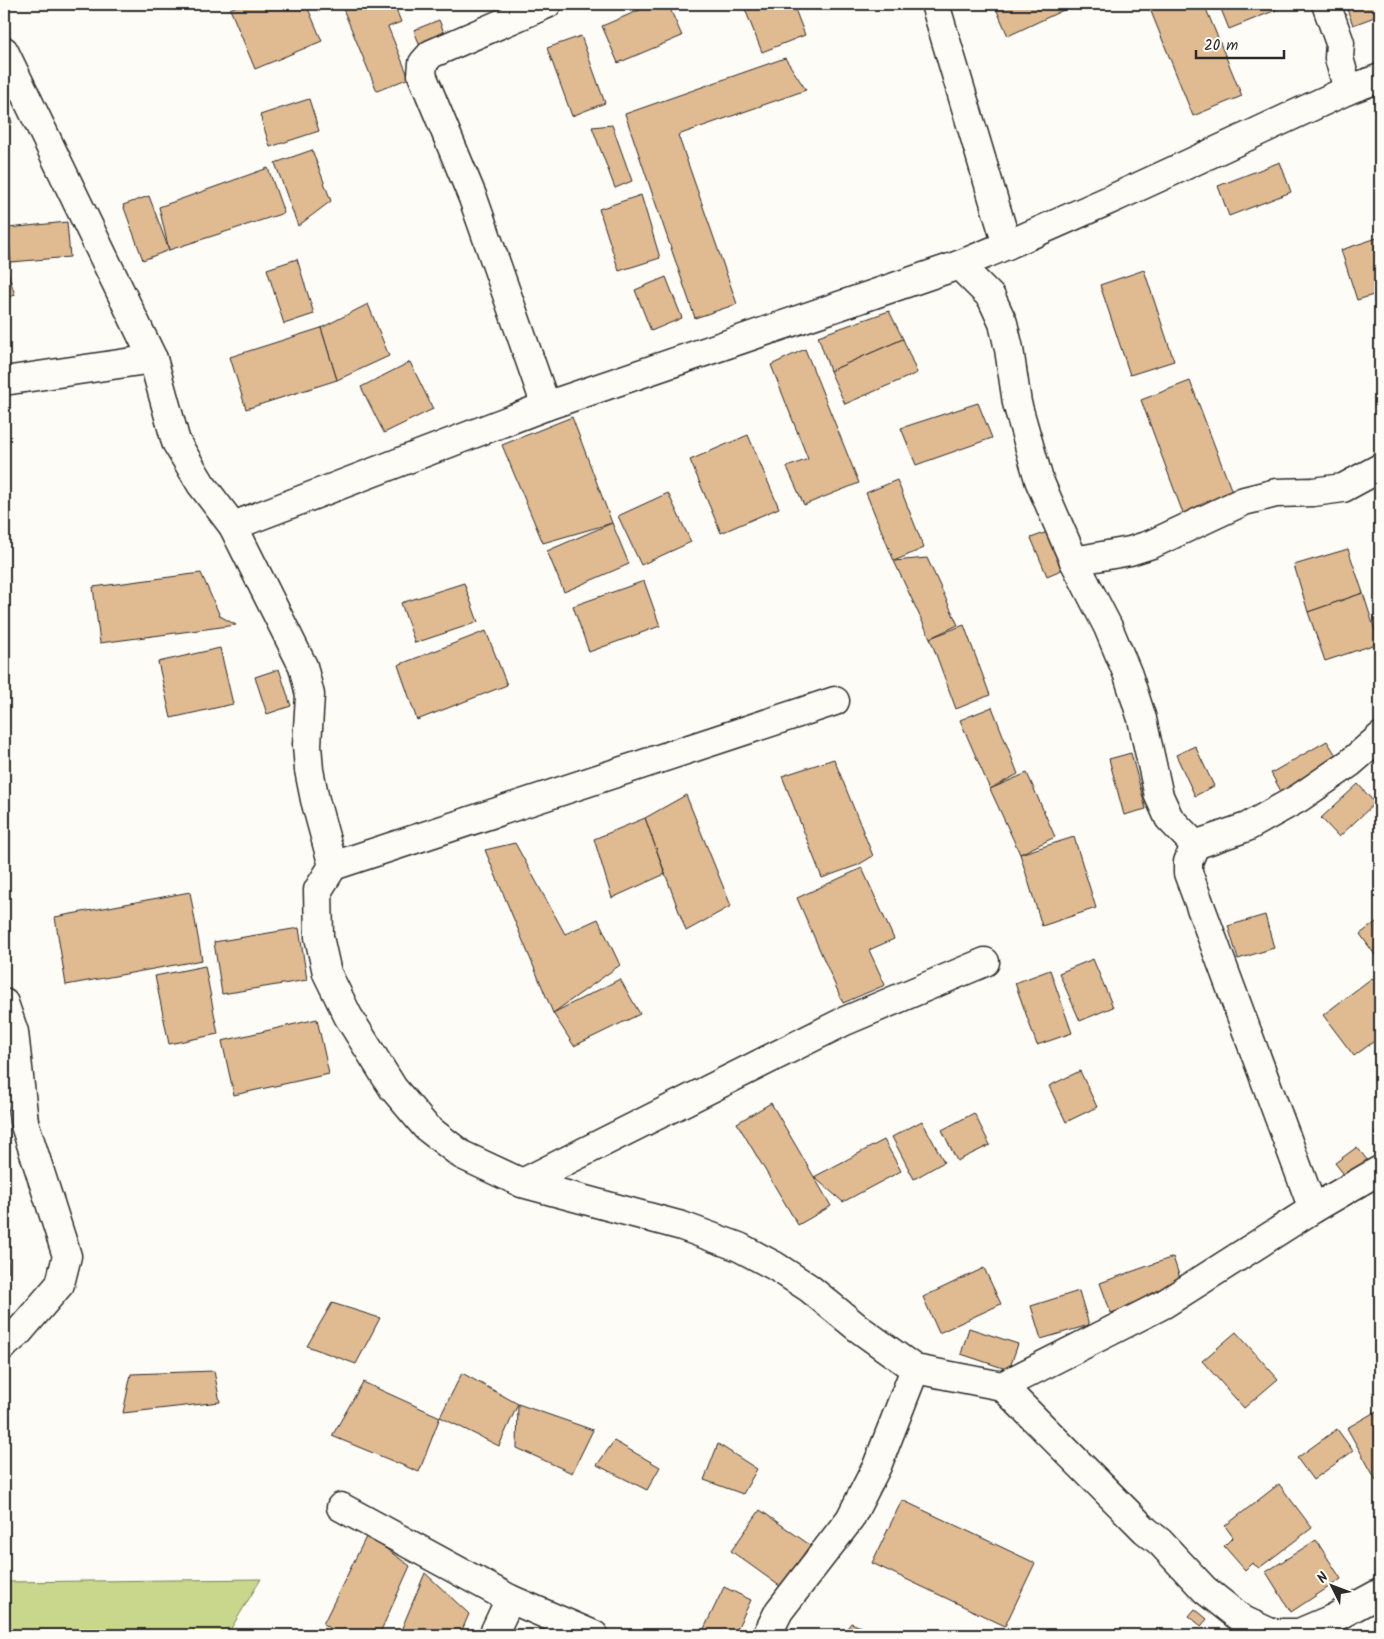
<svg xmlns="http://www.w3.org/2000/svg" width="1384" height="1639" font-family="Kalam,sans-serif">
	<style>
		.green { fill: #c8d78b; stroke: #7a815b }
		.building { fill: #e0ba91; stroke: #2b2b2b }
		.lines { fill: none; stroke-linecap: round; stroke-linejoin: round }
		.minor-casing { stroke: #2b2b2b; stroke-width: 31 }
		.minor { stroke: #fdfcf7; stroke-width: 28 }
	</style>
	<rect width="100%" height="100%" fill="#fdfcf7"/>
	<filter id="ink" filterUnits="userSpaceOnUse"><feTurbulence type="fractalNoise" baseFrequency=".02" numOctaves="2"/><feDisplacementMap in="SourceGraphic" scale="10" xChannelSelector="R" yChannelSelector="G"/><feConvolveMatrix kernelMatrix="1 2 1 2 8 2 1 2 1" color-interpolation-filters="sRGB"/></filter>
	<g filter="url(#ink)">
		<polygon class="green" points="261,1579 227,1635 4,1635 4,1582"/>
		<g class="building">
			<polygon points="241,4 306,4 322,41 255,69 230,9"/>
			<polygon points="341,4 394,4 401,22 388,27 409,78 377,91"/>
			<polygon points="654,4 668,4 682,36 618,63 602,26"/>
			<polygon points="743,4 793,4 805,35 762,52"/>
			<polygon points="994,4 1072,4 1072,6 1008,36"/>
			<polygon points="1148,4 1204,4 1242,96 1193,116"/>
			<polygon points="1219,4 1274,4 1276,10 1229,29"/>
			<polygon points="1345,4 1376,4 1380,15 1353,25"/>
			<polygon points="439,20 448,42 422,52 414,30"/>
			<polygon points="581,36 605,103 572,116 547,48"/>
			<polygon points="785,58 806,90 678,135 737,304 695,318 625,114"/>
			<polygon points="4,92 12,123 4,126"/>
			<polygon points="309,99 319,131 270,147 260,115"/>
			<polygon points="612,125 632,181 615,188 592,127"/>
			<polygon points="312,150 331,201 298,226 275,163"/>
			<polygon points="1280,162 1291,192 1229,216 1218,186"/>
			<polygon points="268,168 284,213 169,250 159,207"/>
			<polygon points="641,195 660,258 619,271 599,209"/>
			<polygon points="149,196 169,250 143,260 123,205"/>
			<polygon points="67,222 70,257 11,262 8,228"/>
			<polygon points="1380,237 1380,293 1357,300 1341,250"/>
			<polygon points="297,259 314,314 284,324 267,269"/>
			<polygon points="4,260 15,295 4,299"/>
			<polygon points="1144,270 1174,361 1130,375 1100,285"/>
			<polygon points="666,277 682,318 651,331 635,290"/>
			<polygon points="368,304 389,356 337,380 321,328"/>
			<polygon points="889,311 903,339 830,371 818,336"/>
			<polygon points="321,328 337,380 246,409 230,357"/>
			<polygon points="903,339 917,373 845,404 830,371"/>
			<polygon points="805,349 859,483 804,505 787,467 808,459 771,365"/>
			<polygon points="410,362 433,409 384,433 361,387"/>
			<polygon points="1190,381 1234,497 1184,516 1141,400"/>
			<polygon points="978,403 992,438 916,465 901,428"/>
			<polygon points="572,417 612,523 543,543 502,445"/>
			<polygon points="748,435 779,508 721,533 690,460"/>
			<polygon points="897,480 924,548 894,561 866,493"/>
			<polygon points="668,493 691,542 641,565 618,516"/>
			<polygon points="612,523 629,564 564,592 547,551"/>
			<polygon points="1050,531 1066,568 1047,576 1031,538"/>
			<polygon points="1348,549 1363,593 1308,612 1294,565"/>
			<polygon points="927,558 958,625 930,638 894,561"/>
			<polygon points="201,573 220,616 236,625 100,643 93,587"/>
			<polygon points="644,581 660,626 589,652 573,606"/>
			<polygon points="464,583 478,622 415,643 401,603"/>
			<polygon points="1363,593 1379,643 1325,661 1308,612"/>
			<polygon points="964,625 990,695 956,709 930,638"/>
			<polygon points="486,631 507,685 417,720 398,665"/>
			<polygon points="220,648 233,704 171,718 158,662"/>
			<polygon points="279,669 291,706 267,714 255,677"/>
			<polygon points="992,707 1018,774 990,789 960,720"/>
			<polygon points="1327,741 1339,760 1282,793 1271,773"/>
			<polygon points="1195,746 1214,786 1195,796 1176,755"/>
			<polygon points="1131,753 1146,809 1124,815 1109,759"/>
			<polygon points="834,759 873,856 858,865 822,878 782,776"/>
			<polygon points="1027,773 1055,837 1020,854 990,789"/>
			<polygon points="1358,784 1375,803 1339,837 1321,818"/>
			<polygon points="686,795 731,906 686,931 645,818"/>
			<polygon points="645,818 665,874 612,898 594,839"/>
			<polygon points="1074,837 1096,908 1042,926 1020,854"/>
			<polygon points="515,843 565,934 598,919 620,965 553,1013 485,850"/>
			<polygon points="862,868 894,939 869,950 885,985 843,1003 797,898"/>
			<polygon points="190,892 202,960 66,985 55,917"/>
			<polygon points="1265,915 1274,948 1238,959 1228,926"/>
			<polygon points="1380,919 1380,962 1360,934"/>
			<polygon points="299,928 307,980 222,994 214,942"/>
			<polygon points="1093,959 1113,1007 1080,1021 1059,973"/>
			<polygon points="205,966 218,1034 169,1044 155,976"/>
			<polygon points="1050,970 1072,1033 1037,1045 1015,983"/>
			<polygon points="1372,978 1380,987 1380,1037 1354,1056 1323,1015"/>
			<polygon points="620,979 640,1014 574,1046 553,1013"/>
			<polygon points="317,1019 329,1074 234,1095 222,1041"/>
			<polygon points="1080,1071 1097,1107 1066,1122 1049,1086"/>
			<polygon points="771,1103 831,1206 798,1225 737,1123"/>
			<polygon points="974,1113 990,1145 957,1161 942,1130"/>
			<polygon points="922,1121 944,1162 914,1179 892,1137"/>
			<polygon points="1380,1128 1380,1141 1374,1133"/>
			<polygon points="884,1140 901,1171 843,1202 814,1177"/>
			<polygon points="1357,1147 1371,1165 1349,1181 1335,1163"/>
			<polygon points="4,1241 7,1241 9,1272 4,1273"/>
			<polygon points="1173,1257 1183,1287 1111,1313 1100,1283"/>
			<polygon points="984,1268 1001,1304 939,1333 923,1297"/>
			<polygon points="1079,1291 1089,1325 1041,1339 1031,1306"/>
			<polygon points="332,1303 380,1318 356,1364 307,1346"/>
			<polygon points="969,1328 1018,1344 1009,1370 961,1354"/>
			<polygon points="1236,1332 1278,1379 1244,1408 1202,1361"/>
			<polygon points="214,1371 220,1402 123,1413 131,1374"/>
			<polygon points="462,1373 518,1404 499,1446 440,1417"/>
			<polygon points="363,1382 440,1417 419,1472 332,1436"/>
			<polygon points="518,1404 593,1430 572,1473 517,1448"/>
			<polygon points="1380,1409 1380,1487 1347,1428"/>
			<polygon points="1337,1429 1353,1451 1313,1480 1297,1458"/>
			<polygon points="614,1441 660,1467 647,1490 597,1465"/>
			<polygon points="718,1444 757,1469 743,1494 704,1480"/>
			<polygon points="1279,1484 1312,1528 1259,1568 1252,1563 1245,1570 1224,1546 1233,1537 1225,1526"/>
			<polygon points="902,1500 1035,1563 1005,1626 872,1563"/>
			<polygon points="760,1510 810,1545 781,1587 731,1551"/>
			<polygon points="367,1535 410,1566 379,1635 340,1635 323,1624"/>
			<polygon points="1316,1540 1341,1579 1291,1612 1266,1572"/>
			<polygon points="425,1573 469,1614 460,1635 399,1635"/>
			<polygon points="724,1587 751,1600 734,1635 701,1635"/>
			<polygon points="1195,1609 1207,1619 1201,1626 1189,1616"/>
			<polygon points="851,1623 880,1635 842,1635"/>
		</g>
		<g class="lines">
			<g class="minor-casing">
				<g id="minor">
					<polyline points="935,4 1007,245"/>
					<polyline points="1326,4 1340,43 1339,58 1348,90"/>
					<polyline points="4,51 153,359 176,442 201,484 233,526 303,666 310,695 307,745 309,770 315,800 333,866 318,890 319,937 327,973 348,1016 393,1088 426,1127 462,1155 522,1183 682,1226 739,1247 775,1266 809,1288 858,1328 915,1369 1002,1386 1164,1304 1313,1209 1380,1170"/>
					<polyline points="959,265 991,297 1003,323 1009,349 1017,403 1039,480 1074,561 1108,627 1128,675 1142,719 1159,796 1169,818 1195,845"/>
					<polyline points="4,381 153,359"/>
					<polyline points="546,406 473,198 422,75 423,63 431,54 547,4"/>
					<path d="M233,526L546,406L959,265C1091,211 1219,149 1348,90L1380,78"/>
					<polyline points="1074,561 1130,551 1152,544 1244,501 1276,493 1313,492 1343,488 1380,468"/>
					<polyline points="1195,845 1188,862 1188,873 1313,1209"/>
					<polyline points="1195,845 1247,827 1299,798 1350,763 1380,737"/>
					<polyline points="333,866 835,701"/>
					<polyline points="4,1003 14,1032 24,1122 67,1256 60,1284 18,1333 4,1345"/>
					<polyline points="522,1183 845,1021 985,962"/>
					<polyline points="1002,1386 1145,1530 1160,1542 1205,1590 1243,1620 1271,1633 1299,1633 1332,1619 1380,1593"/>
					<polyline points="341,1507 510,1599 594,1635"/>
					<polyline points="493,1635 510,1599"/>
					<polyline points="767,1635 779,1611 850,1519 877,1466 915,1369"/>
				</g>
			</g>
			<use href="#minor" class="minor"/>
		</g>
	</g>
	<rect width="1384" height="1639" fill="none" stroke="#fdfcf7" stroke-width="20"/>
	<rect x="10" y="10" width="1364" height="1619" fill="none" stroke="#2b2b2b" stroke-width="2" filter="url(#ink)"/>
	<g transform="translate(1332 1586) rotate(312)" stroke="#fdfcf7" stroke-width="4" paint-order="stroke">
	<path d="M0-4L9 19L0 12L-9 19Z" fill="#2b2b2b"/>
	<text y="-8" font-size="14" font-weight="bold" text-anchor="middle" fill="#2b2b2b">N</text>
	</g>
	<path d="M1196 50v8h88v-8" fill="none" stroke="#2b2b2b" stroke-width="2.5"/>
	<text x="1204" y="50" font-size="15" fill="#2b2b2b" stroke="#fdfcf7" stroke-width="4" paint-order="stroke">20 m</text>
</svg>
